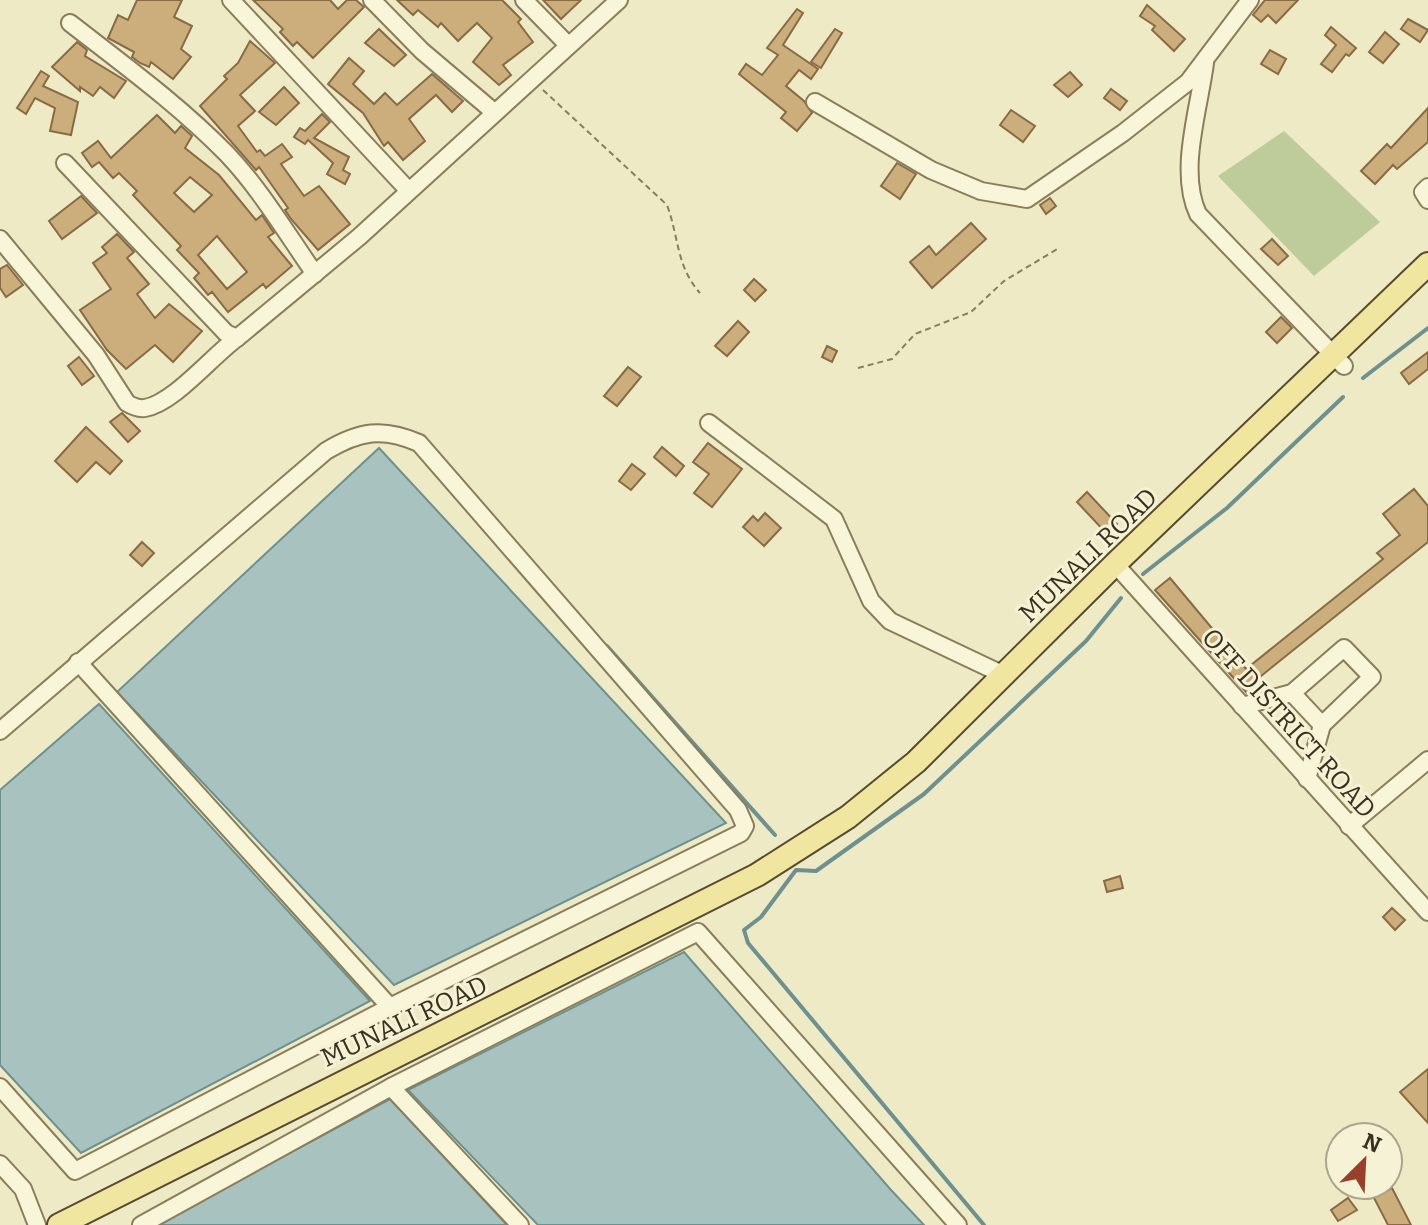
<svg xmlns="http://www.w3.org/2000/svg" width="1428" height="1225" font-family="Bitter,serif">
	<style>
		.green { fill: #bdcc9a }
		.water { fill: #a7c2bf; stroke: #6e908e; stroke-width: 2 }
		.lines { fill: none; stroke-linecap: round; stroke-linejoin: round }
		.stream { stroke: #6e908e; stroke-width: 4 }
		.building { fill: #ccad7c; stroke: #886b42; stroke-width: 2; fill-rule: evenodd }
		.minor-casing { stroke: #897d5c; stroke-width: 20 }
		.major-casing { stroke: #574a30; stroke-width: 26 }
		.path { stroke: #897d5c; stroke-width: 2; stroke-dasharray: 6 4; stroke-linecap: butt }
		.minor { stroke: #f9f5d9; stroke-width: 16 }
		.major { stroke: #f0e69f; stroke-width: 22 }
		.labels { text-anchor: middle; stroke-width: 6; stroke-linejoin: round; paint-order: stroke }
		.street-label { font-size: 26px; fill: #39311f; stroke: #f5f2d5 }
	</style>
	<rect width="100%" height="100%" fill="#eeeac6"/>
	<polygon class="green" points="1284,131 1380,222 1314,276 1218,176"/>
	<g class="water">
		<polygon points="379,448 726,823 394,985 117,692"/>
		<polygon points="99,704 370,1001 81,1153 0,1065 0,790"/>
		<polygon points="684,952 891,1190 924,1225 538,1225 408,1090"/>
		<polygon points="390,1099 507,1225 156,1225"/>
	</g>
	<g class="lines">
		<g class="stream">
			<polyline points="1363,378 1428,328"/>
			<polyline points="1143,574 1227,508 1343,397"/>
			<polyline points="607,646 775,835"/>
			<polyline points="984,1225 748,943 744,930 761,917 796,870 816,871 924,794 1086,641 1121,598"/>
		</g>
	</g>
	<g class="building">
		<polygon points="137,0 182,0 174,17 192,26 181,49 191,57 173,79 151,62 149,67 140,63 132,57 134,52 108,38 118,15 128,20"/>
		<polygon points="253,0 330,0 338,9 347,0 356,0 364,7 313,58 297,42 293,46 280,32 283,29"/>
		<polygon points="397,0 502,0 521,19 518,22 533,42 503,65 511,75 499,85 473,62 492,38 477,23 458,41 441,23 438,27 418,10 413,15"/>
		<polygon points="543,0 581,0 561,19"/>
		<polygon points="1265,0 1298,0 1276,23 1268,15 1261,22 1253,15"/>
		<polygon points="1147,5 1185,39 1174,51 1152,30 1155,26 1140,16"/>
		<polygon points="797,9 803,13 783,45 818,69 811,79 799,70 786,86 804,101 812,113 797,131 781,118 786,112 739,74 746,64 762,75 778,55 767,48"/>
		<polygon points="1408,19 1428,30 1420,42 1401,29"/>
		<polygon points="1331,27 1356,48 1349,56 1346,54 1332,72 1321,64 1336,45 1325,35"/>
		<polygon points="379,29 406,55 394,66 365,43"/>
		<polygon points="835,29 842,33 821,68 811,62"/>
		<polygon points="1385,32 1399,44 1383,63 1369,52"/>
		<polygon points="250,41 275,63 240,95 255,111 238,126 257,152 260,150 265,156 282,144 292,157 281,164 304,196 319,186 350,224 318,250 291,219 285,210 288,208 259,167 256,170 200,106 227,79 224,76 238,63"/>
		<polygon points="77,42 87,50 85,56 126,81 114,98 100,87 93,96 80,87 80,91 52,67"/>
		<polygon points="1270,50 1286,59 1278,74 1261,64"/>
		<polygon points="349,58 364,71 353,84 374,104 385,93 397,105 432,74 463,101 452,112 436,95 409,119 425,141 403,160 388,142 384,146 363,113 328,84"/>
		<polygon points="41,71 49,76 43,86 78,102 71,135 50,131 55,108 35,98 26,114 17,108"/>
		<polygon points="1070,72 1082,85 1068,97 1054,85"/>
		<polygon points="284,87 299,103 276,125 259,112"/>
		<polygon points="1111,89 1127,101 1120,110 1104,98"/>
		<polygon points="1428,108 1428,142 1397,169 1393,165 1375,184 1361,171 1387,144 1391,148"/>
		<polygon points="1011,110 1035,126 1023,142 1000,125"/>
		<polygon points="322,114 330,122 314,138 349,157 343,170 350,174 345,184 327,174 333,163 308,140 305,144 294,137 300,128 305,131"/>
		<path d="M157,115L175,133L181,126L192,136L185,148L219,175L256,220L262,215L274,233L268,237L292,266L266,288L263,284L228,312L212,292L208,295L194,278L199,273L177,250L181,246L133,195L137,191L119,173L113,178L99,162L92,167L82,153L98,141L111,158ZM190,177L212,195L194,212L174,193ZM217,236L247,272L227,289L198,255Z"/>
		<polygon points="897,163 916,174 900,199 881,186"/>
		<polygon points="81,196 97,213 62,239 49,221"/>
		<polygon points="1050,198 1056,206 1046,214 1040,205"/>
		<polygon points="971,223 986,239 932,288 910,262 929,246 936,255"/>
		<polygon points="117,234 134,252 127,258 149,284 137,294 155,318 169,304 202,331 173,362 155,345 126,369 107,350 80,310 111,289 93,263 107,253 102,247"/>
		<polygon points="1272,239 1288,256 1278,265 1261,249"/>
		<polygon points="7,265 23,285 6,297 0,288 0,269"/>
		<polygon points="754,279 766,290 755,301 744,290"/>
		<polygon points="1281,317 1292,328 1277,343 1266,332"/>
		<polygon points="738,321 749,332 727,356 715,346"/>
		<polygon points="827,346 837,351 832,362 822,357"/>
		<polygon points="1428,352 1428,369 1409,384 1401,373"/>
		<polygon points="79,357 94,376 82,385 68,366"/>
		<polygon points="628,367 641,377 617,406 604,396"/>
		<polygon points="122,413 140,431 128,442 110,422"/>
		<polygon points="86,427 122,461 110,474 96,462 77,482 55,461"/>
		<polygon points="708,443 742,469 712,507 694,493 709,474 693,462"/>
		<polygon points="662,447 684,466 676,476 654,457"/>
		<polygon points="632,464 645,474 631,490 619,481"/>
		<polygon points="1414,489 1428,506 1428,542 1256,680 1259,683 1247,693 1155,590 1170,578 1246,669 1383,559 1377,553 1400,535 1383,514"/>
		<polygon points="1087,492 1117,524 1107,534 1077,502"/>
		<polygon points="765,513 781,528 764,546 743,527 753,516 758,521"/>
		<polygon points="142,542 154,553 142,566 130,555"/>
		<polygon points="1120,876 1123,888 1107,892 1104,881"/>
		<polygon points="1392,908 1405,920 1395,930 1383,917"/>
		<polygon points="1428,1069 1428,1123 1400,1092"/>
		<polygon points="1392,1188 1411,1225 1388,1225 1374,1198"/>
		<polygon points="1348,1198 1357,1210 1338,1221 1331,1210"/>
	</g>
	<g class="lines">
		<g class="minor-casing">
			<g id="minor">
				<polyline points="231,0 409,191"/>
				<polyline points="372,0 422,51 494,112"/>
				<polyline points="524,0 568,45"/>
				<path d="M70,23C124,65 179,105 227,154C261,190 287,234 315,274"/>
				<path d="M1205,63C1199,110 1178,171 1198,214L1344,366"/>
				<polyline points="815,102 931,170 981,191 1027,199 1123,133 1188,82 1250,0"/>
				<polyline points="65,163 226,333 237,338 359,237 619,0"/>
				<polyline points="1428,187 1423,192 1428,200"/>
				<path d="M0,239L96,355L127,403C132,406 139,409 145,408C174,403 212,356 237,338"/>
				<polyline points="709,423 834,519 871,601 890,621 1006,676"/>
				<polyline points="1115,564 1428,912"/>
				<polyline points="78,662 390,1007"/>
				<polyline points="1292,693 1322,725"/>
				<polyline points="1242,706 1292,693 1344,648 1372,677 1322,725 1307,779"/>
				<path d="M0,731L326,451C359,431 383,427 419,443L738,810L745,826L741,833L390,1007L75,1171L0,1087"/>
				<polyline points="1349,826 1428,760"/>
				<polyline points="391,1087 698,932 958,1225"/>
				<polyline points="0,1164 23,1189 37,1225"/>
				<polyline points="141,1225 391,1087 520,1225"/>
			</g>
		</g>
		<g class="major-casing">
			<polyline id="major" points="59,1225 757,875 848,817 916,762 1115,564 1428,264"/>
		</g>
		<g class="path">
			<path d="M543,90L667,205C679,237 676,266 700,293"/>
			<polyline points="858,368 892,359 915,334 971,312 1004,281 1059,248"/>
		</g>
		<use href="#minor" class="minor"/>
		<use href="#major" class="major"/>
	</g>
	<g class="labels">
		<g class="street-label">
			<text transform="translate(1088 555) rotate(-44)" y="9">MUNALI ROAD</text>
			<text transform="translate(1289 723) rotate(48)" y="9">OFF DISTRICT ROAD</text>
			<text transform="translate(404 1021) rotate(-25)" y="9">MUNALI ROAD</text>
		</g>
	</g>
	<g transform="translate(1364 1161) rotate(24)"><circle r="38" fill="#f5f2d5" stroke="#aaa58c" stroke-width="2"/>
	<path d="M0-6L14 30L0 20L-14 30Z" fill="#98402c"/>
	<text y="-12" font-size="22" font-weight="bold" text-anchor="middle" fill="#39311f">N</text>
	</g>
</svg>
